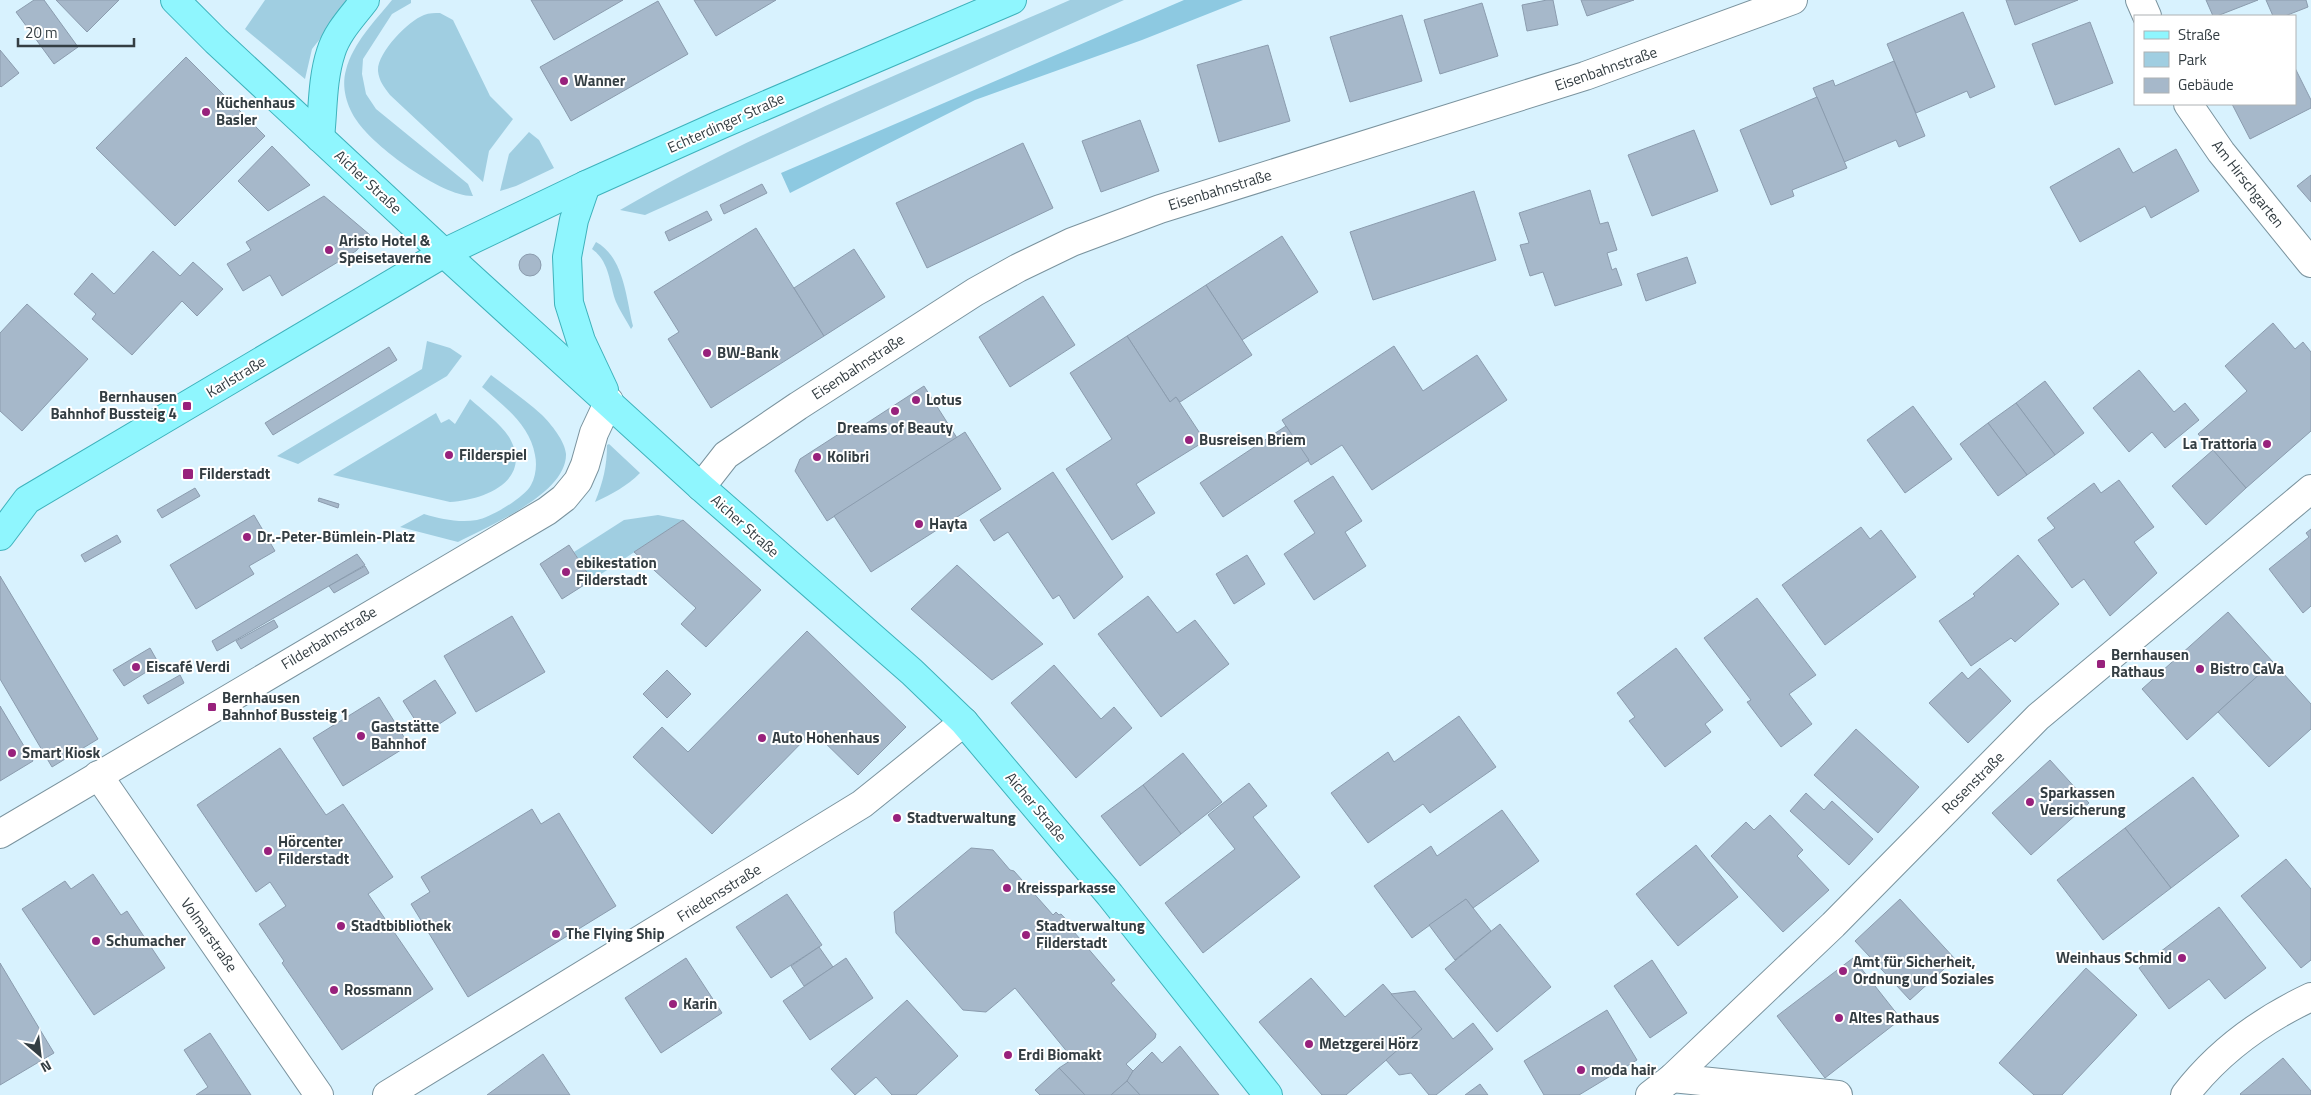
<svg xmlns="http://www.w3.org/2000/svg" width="2311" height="1095" font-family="'Titillium Web',sans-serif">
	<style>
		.green { fill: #a0cee1 }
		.forest { fill: #8dc9e1 }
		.building { fill: #a6b8ca; stroke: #8b9cae }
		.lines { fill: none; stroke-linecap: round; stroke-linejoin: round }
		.minor-casing { stroke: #7a939e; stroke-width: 30 }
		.major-casing { stroke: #3eb2bc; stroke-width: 30 }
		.minor { stroke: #fff; stroke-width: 28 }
		.major { stroke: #8ff6fe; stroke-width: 28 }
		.poi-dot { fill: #98217c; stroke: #fff; stroke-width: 2 }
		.labels { text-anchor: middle; stroke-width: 4; stroke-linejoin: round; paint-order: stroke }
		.street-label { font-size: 15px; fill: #343e43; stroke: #fff }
		.poi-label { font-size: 15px; font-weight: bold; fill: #343e43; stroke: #fff; text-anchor: start }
	</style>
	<rect width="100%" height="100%" fill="#d8f2fe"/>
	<g class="green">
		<polygon points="265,0 351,0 312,49 305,79 245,29"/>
		<path d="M392,0H411V3L392,14L363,59L362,74L366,94L376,109L468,184L473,196C443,197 374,147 357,121C347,107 341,87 346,70C353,43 375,21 392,0Z"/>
		<path d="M1070,0H1124L645,215L620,210C763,127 918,66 1070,0Z"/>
		<path d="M440,13L453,20L490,96L513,119L489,151L483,182L390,95C384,87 379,81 378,71C377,53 408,21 424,15C429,13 435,13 440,13Z"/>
		<polygon points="529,132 539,140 554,168 516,186 500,191 509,154"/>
		<path d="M596,242C624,257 626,298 633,326L631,329C626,320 620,311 616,302C609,283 610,262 592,249Z"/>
		<polygon points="427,341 450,348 462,356 447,376 298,464 277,456 422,369"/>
		<path d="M491,375C508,388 527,401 542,415C551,424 565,441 566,454C567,494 488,526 458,542L400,527L424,514C441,519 459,523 477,520C491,517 524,498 531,485C536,476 537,464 535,455C530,425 503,405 482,387Z"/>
		<path d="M470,399C482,410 500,423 509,437C534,480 485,500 450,502L333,475L436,413L441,423L449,419L455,424Z"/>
		<path d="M609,444L640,473C627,486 612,494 595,502C603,482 607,466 607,445Z"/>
		<polygon points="658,515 683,520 592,580 574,552 624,520"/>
	</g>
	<polygon class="forest" points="1184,0 1243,0 1142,40 975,100 790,193 781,173"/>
	<g class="building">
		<polygon points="34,0 44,0 78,47 54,64 16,12"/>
		<polygon points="56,0 119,0 87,32"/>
		<polygon points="531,0 623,0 554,40"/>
		<polygon points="694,0 776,0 716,36"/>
		<polygon points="1547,0 1553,0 1558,25 1527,31 1522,5"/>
		<polygon points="1581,0 1634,0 1587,16"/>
		<polygon points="2006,0 2078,0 2015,25"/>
		<polygon points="2206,0 2258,0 2217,16 2213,16"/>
		<polygon points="2266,0 2306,0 2308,7 2285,16 2273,16"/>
		<polygon points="658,1 688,54 571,121 540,67"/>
		<polygon points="1482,3 1498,56 1440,74 1424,20"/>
		<polygon points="1963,12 1995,87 1970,98 1967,91 1916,113 1887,44"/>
		<polygon points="1402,15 1422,81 1350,102 1330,37"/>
		<polygon points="2090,22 2113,83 2055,105 2032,44"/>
		<polygon points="1268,45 1290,121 1219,142 1197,65"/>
		<polygon points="0,50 19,73 1,87 0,86"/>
		<polygon points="186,57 265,136 175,226 96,148"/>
		<polygon points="1894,61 1925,136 1899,147 1896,140 1844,162 1813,88 1833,80 1835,86"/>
		<polygon points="2295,68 2311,100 2311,108 2250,139 2232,104 2295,104"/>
		<polygon points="1817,97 1847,168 1792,190 1794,196 1771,205 1740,130"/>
		<polygon points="1140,120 1159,171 1101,192 1082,141"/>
		<polygon points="1694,130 1718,191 1652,216 1628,155"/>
		<polygon points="1023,143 1053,208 927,268 896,203"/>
		<polygon points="272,146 310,185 268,211 238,181"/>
		<polygon points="2119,148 2133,173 2176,149 2199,191 2151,218 2145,206 2080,242 2050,187"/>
		<polygon points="2311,175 2311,202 2297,186"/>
		<polygon points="762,184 767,193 724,214 720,205"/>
		<polygon points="1590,190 1600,224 1608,222 1617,250 1607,253 1612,270 1616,268 1622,285 1555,306 1543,272 1530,276 1520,245 1529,243 1519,213"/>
		<polygon points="1474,191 1496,260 1373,300 1350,232"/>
		<polygon points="324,196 370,235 356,251 282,296 270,275 243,291 227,264 251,250 246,242"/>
		<polygon points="707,211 712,220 669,241 665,232"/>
		<polygon points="756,228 824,336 711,408 668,339 679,332 654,292"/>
		<polygon points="1282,236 1318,292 1242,340 1206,285"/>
		<polygon points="854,249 885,297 824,336 794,288"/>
		<polygon points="153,251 180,276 193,262 223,289 197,316 182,301 132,355 92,319 96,314 74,294 92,273 114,294"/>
		<circle cx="530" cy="265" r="11"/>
		<polygon points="1687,257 1696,283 1646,301 1637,274"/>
		<polygon points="1206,285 1252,355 1180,402 1176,397 1170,402 1127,336"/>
		<polygon points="1043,296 1075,345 1010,387 979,337"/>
		<polygon points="27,304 88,359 22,431 0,411 0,333"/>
		<polygon points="2273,323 2295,349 2303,342 2311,352 2311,431 2246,488 2198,434 2247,391 2225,366"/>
		<polygon points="1127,336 1170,402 1176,397 1205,441 1136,484 1155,513 1112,540 1066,469 1112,439 1070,373"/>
		<polygon points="1394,346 1423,391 1477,355 1507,400 1372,490 1342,445 1311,465 1282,420"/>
		<polygon points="389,347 397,360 273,435 265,423"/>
		<polygon points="2139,370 2174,412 2185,403 2199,420 2165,448 2152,432 2129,452 2093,408"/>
		<polygon points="2045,381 2084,433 2055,455 2016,403"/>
		<polygon points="924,386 957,438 827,521 795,471 800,459 845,430 850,434"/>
		<polygon points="2016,403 2055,455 2027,475 1988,423"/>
		<polygon points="1913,406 1952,459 1905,493 1867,440"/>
		<polygon points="1988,423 2027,475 1998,496 1960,444"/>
		<polygon points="1286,426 1309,460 1223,517 1200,483"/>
		<polygon points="965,432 1001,489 871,572 834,516"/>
		<polygon points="2213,450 2246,488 2206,525 2172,486"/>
		<polygon points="1053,472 1123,577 1074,619 1059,595 1053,599 1008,532 994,541 980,520"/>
		<polygon points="1333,476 1362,521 1345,532 1366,566 1314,600 1284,554 1315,533 1294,501"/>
		<polygon points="2119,480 2154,527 2134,542 2157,573 2110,616 2084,579 2072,588 2038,540 2055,528 2047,518 2094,483 2101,493"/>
		<polygon points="195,488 200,496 162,518 157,510"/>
		<polygon points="319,498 339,504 338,508 318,501"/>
		<polygon points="254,515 275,551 249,566 254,574 196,609 170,565"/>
		<polygon points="683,520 761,590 706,647 681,624 696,608 634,552"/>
		<polygon points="1861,527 1870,539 1881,530 1916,577 1825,645 1782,585"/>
		<polygon points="2311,529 2311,606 2303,613 2269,569 2309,537 2306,533"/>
		<polygon points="117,535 121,542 85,562 81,555"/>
		<polygon points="569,545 592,580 562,599 540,564"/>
		<polygon points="357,554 365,565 217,651 212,641"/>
		<polygon points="1247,555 1265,584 1234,604 1216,574"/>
		<polygon points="2018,555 2059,604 2015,642 2011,638 1971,666 1939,621 1975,596 1973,594"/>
		<polygon points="957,565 1043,644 992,680 911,609"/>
		<polygon points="365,566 369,573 334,593 329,586"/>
		<polygon points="0,576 98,739 52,767 0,679"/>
		<polygon points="1148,596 1177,633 1195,620 1229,664 1161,717 1098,634"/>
		<polygon points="1757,598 1816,675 1789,694 1812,724 1781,747 1747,702 1751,700 1704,638"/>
		<polygon points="2228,612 2273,662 2187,740 2142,689"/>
		<polygon points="512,616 545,672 476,712 444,656"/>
		<polygon points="274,620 278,627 241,649 236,641"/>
		<polygon points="807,631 906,727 858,775 813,731 712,834 633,757 662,727 688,752"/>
		<polygon points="150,648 159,664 124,686 113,670"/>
		<polygon points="1676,648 1723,710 1705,724 1711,732 1665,767 1629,721 1635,717 1617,693"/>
		<polygon points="2273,662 2311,704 2311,729 2269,767 2218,712"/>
		<polygon points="1054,665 1101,719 1114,707 1132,728 1076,778 1011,703"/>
		<polygon points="1980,668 2011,701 1968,743 1929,703 1962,672 1968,679"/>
		<polygon points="667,670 691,694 667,718 643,694"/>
		<polygon points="180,675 184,683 148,704 143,696"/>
		<polygon points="435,680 456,713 424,734 403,701"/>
		<polygon points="379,697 409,745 343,786 313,738"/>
		<polygon points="0,706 33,761 0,781"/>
		<polygon points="1459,716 1496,767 1430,813 1423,804 1368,843 1331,793 1388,752 1394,762"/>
		<polygon points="1856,729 1919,787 1878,833 1814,775"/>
		<polygon points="280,748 326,815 343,804 393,877 368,894 433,989 342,1050 282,963 284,961 259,924 286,906 270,882 256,892 197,805"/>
		<polygon points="1183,753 1222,802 1181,834 1143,785"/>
		<polygon points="2050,760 2089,803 2031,855 1992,813"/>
		<polygon points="2193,777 2239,836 2171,888 2125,828"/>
		<polygon points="1249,783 1267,806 1253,817 1300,877 1203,953 1165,903 1235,849 1208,815"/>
		<polygon points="1143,785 1181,834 1140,866 1101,816"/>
		<polygon points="1806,793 1824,810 1832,801 1873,839 1849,865 1790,811"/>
		<polygon points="532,809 541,824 559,813 616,906 468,997 411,904 430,892 421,877"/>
		<polygon points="1502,810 1539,861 1473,908 1466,899 1412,938 1374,886 1431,846 1437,856"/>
		<polygon points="1770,815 1803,850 1797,856 1829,890 1783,932 1711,856 1746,822 1754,830"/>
		<polygon points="2125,828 2171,888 2103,940 2057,880"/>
		<polygon points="1696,845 1738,897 1678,946 1636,894"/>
		<polygon points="971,848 993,850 1010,870 1014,871 1053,915 1056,912 1059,915 1061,914 1074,928 1074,932 1115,980 1111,983 1156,1034 1155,1038 1126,1064 1133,1071 1127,1081 1111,1095 1085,1095 1059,1068 1073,1059 1015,988 986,1012 963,1010 896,933 894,912"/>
		<polygon points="2286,859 2311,889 2311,960 2301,968 2241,896"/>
		<polygon points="93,874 121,915 127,911 165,968 94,1015 22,909 65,881 71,889"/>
		<polygon points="787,894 822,945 771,978 736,927"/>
		<polygon points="1466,899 1491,931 1455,960 1429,925"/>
		<polygon points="1900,899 1955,959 1910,1000 1855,941"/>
		<polygon points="2219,907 2266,968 2225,999 2209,979 2169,1009 2139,968"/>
		<polygon points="1500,924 1551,987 1497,1032 1445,969"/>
		<polygon points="819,947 833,967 804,986 791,966"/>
		<polygon points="686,958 722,1013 661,1053 625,998"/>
		<polygon points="846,958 873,998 810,1040 783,1001"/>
		<polygon points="1853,958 1901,1019 1825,1078 1777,1016"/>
		<polygon points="1652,960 1687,1013 1650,1038 1614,986"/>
		<polygon points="0,963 54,1053 0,1085"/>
		<polygon points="2086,968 2137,1015 2062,1095 2034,1095 1999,1063"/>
		<polygon points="1311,978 1345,1017 1383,984 1422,1029 1346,1095 1322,1095 1259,1022"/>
		<polygon points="1415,991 1453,1039 1473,1023 1493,1049 1436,1095 1429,1095 1411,1073 1399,1075 1386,1060 1422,1029 1391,994"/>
		<polygon points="907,1000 958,1056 916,1095 892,1095 876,1077 855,1095 831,1069"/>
		<polygon points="1607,1010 1637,1060 1579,1095 1544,1095 1524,1061"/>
		<polygon points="210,1033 251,1095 196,1095 208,1087 184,1050"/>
		<polygon points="1180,1046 1219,1095 1140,1095 1127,1081 1133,1071 1152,1052 1162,1063"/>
		<polygon points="543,1054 570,1095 487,1095"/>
		<polygon points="2283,1058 2311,1091 2311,1095 2241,1095 2240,1094"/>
		<polygon points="1059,1068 1085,1095 1040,1095 1035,1090"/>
		<polygon points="1127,1081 1140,1095 1111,1095 1120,1087"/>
		<polygon points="1480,1084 1488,1095 1465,1095"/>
	</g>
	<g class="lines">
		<g class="minor-casing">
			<g id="minor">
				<polyline points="2140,0 2147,16"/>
				<polyline points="2188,104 2221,152 2311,263"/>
				<polyline points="701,487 726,455 798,406 975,292 1018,268 1072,242 1160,209 1585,76 1793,0"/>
				<polyline points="98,775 319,1095"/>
				<polyline points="0,834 547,511 564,498 578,481 585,465 594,433 609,401"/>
				<polyline points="1672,1078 1838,1095"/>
				<polyline points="387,1095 862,804 964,722"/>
				<polyline points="1650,1095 1672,1078 1833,925 2038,717 2311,489"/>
				<path d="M2185,1095C2218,1052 2262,1020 2311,997"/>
			</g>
		</g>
		<g class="major-casing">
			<g id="major">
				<polyline points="175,0 216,41 444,253 701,487 912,672 964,722 1110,895 1268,1095"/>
				<path d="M320,138C323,111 322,79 331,52C337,32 353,16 365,0"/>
				<polyline points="586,185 574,220 567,257 569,303 581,341 604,390"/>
				<polyline points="0,536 27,500 444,253 586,185 722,124 1012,0"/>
			</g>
		</g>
		<use href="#minor" class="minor"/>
		<use href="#major" class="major"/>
	</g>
	<g class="poi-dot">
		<circle cx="564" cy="81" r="5"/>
		<circle cx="206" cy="112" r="5"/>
		<circle cx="329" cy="250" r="5"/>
		<circle cx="707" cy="353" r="5"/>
		<circle cx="916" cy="400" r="5"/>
		<rect x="182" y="401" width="10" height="10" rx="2.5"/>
		<circle cx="895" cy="411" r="5"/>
		<circle cx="1189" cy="440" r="5"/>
		<circle cx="2267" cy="444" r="5"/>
		<circle cx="449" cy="455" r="5"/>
		<circle cx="817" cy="457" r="5"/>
		<rect x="182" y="468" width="12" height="12" rx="2.5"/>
		<circle cx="919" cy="524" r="5"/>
		<circle cx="247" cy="537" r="5"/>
		<circle cx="566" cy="572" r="5"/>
		<rect x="2096" y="659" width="10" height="10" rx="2.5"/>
		<circle cx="136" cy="667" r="5"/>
		<circle cx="2200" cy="669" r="5"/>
		<rect x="207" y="702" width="10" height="10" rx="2.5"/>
		<circle cx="361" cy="736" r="5"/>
		<circle cx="762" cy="738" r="5"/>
		<circle cx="12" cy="753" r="5"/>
		<circle cx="2030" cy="802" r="5"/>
		<circle cx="897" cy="818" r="5"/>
		<circle cx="268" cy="851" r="5"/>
		<circle cx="1007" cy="888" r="5"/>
		<circle cx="341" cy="926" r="5"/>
		<circle cx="556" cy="934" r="5"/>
		<circle cx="1026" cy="935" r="5"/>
		<circle cx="96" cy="941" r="5"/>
		<circle cx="2182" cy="958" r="5"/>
		<circle cx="1843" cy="971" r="5"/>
		<circle cx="334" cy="990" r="5"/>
		<circle cx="673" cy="1004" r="5"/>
		<circle cx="1839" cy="1018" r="5"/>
		<circle cx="1309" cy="1044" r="5"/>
		<circle cx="1008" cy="1055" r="5"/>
		<circle cx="1581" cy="1070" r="5"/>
	</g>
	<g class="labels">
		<g class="street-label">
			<text transform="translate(1606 69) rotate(-19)" y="5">Eisenbahnstraße</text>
			<text transform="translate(726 123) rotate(-24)" y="5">Echterdinger Straße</text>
			<text transform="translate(368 182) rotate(43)" y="5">Aicher Straße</text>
			<text transform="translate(2248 184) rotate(52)" y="5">Am Hirschgarten</text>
			<text transform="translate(1220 190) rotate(-17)" y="5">Eisenbahnstraße</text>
			<text transform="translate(858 367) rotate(-33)" y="5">Eisenbahnstraße</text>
			<text transform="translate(236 377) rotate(-31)" y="5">Karlstraße</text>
			<text transform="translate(745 526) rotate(42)" y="5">Aicher Straße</text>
			<text transform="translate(329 638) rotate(-31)" y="5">Filderbahnstraße</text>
			<text transform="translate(1973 783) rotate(-45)" y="5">Rosenstraße</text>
			<text transform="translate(1036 807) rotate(50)" y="5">Aicher Straße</text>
			<text transform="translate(719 893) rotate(-32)" y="5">Friedensstraße</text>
			<text transform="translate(209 935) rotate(55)" y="5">Volmarstraße</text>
		</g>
		<g class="poi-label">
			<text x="574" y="86">Wanner</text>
			<text x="216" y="108">Küchenhaus<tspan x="216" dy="17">Basler</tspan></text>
			<text x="339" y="246">Aristo Hotel &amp;<tspan x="339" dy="17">Speisetaverne</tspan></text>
			<text x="717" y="358">BW-Bank</text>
			<text x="177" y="402" text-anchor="end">Bernhausen<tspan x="177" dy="17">Bahnhof Bussteig 4</tspan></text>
			<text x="926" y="405">Lotus</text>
			<text x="895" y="433" text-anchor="middle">Dreams of Beauty</text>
			<text x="1199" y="445">Busreisen Briem</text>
			<text x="2257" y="449" text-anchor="end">La Trattoria</text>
			<text x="459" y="460">Filderspiel</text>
			<text x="827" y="462">Kolibri</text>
			<text x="199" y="479">Filderstadt</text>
			<text x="929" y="529">Hayta</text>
			<text x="257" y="542">Dr.-Peter-Bümlein-Platz</text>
			<text x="576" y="568">ebikestation<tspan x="576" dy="17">Filderstadt</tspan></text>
			<text x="2111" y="660">Bernhausen<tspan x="2111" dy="17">Rathaus</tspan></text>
			<text x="146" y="672">Eiscafé Verdi</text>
			<text x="2210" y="674">Bistro CaVa</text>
			<text x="222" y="703">Bernhausen<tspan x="222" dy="17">Bahnhof Bussteig 1</tspan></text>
			<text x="371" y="732">Gaststätte<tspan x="371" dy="17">Bahnhof</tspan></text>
			<text x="772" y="743">Auto Hohenhaus</text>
			<text x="22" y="758">Smart Kiosk</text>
			<text x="2040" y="798">Sparkassen<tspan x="2040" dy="17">Versicherung</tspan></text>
			<text x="907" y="823">Stadtverwaltung</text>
			<text x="278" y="847">Hörcenter<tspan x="278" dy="17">Filderstadt</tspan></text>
			<text x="1017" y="893">Kreissparkasse</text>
			<text x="351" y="931">Stadtbibliothek</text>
			<text x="1036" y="931">Stadtverwaltung<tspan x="1036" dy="17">Filderstadt</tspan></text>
			<text x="566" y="939">The Flying Ship</text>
			<text x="106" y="946">Schumacher</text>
			<text x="2172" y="963" text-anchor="end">Weinhaus Schmid</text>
			<text x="1853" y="967">Amt für Sicherheit,<tspan x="1853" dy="17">Ordnung und Soziales</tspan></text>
			<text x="344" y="995">Rossmann</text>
			<text x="683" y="1009">Karin</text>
			<text x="1849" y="1023">Altes Rathaus</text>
			<text x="1319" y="1049">Metzgerei Hörz</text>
			<text x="1018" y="1060">Erdi Biomakt</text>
			<text x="1591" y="1075">moda hair</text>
		</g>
	</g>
	<rect x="2134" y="15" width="162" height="90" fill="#ffffff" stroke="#aeb2b4"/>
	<rect x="2144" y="31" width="25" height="8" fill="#8ff6fe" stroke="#aeb2b4"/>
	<text x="2178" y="40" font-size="15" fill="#343e43">Straße</text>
	<rect x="2144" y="52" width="25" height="15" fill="#a0cee1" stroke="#aeb2b4"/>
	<text x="2178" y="65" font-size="15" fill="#343e43">Park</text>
	<rect x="2144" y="78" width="25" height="15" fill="#a6b8ca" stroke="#aeb2b4"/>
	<text x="2178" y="90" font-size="15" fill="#343e43">Gebäude</text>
	<g transform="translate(40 1055) rotate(152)" stroke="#ffffff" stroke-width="4" paint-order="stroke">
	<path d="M0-4L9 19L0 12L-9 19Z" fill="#343e43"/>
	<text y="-8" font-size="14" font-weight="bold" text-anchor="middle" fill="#343e43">N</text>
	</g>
	<path d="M18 38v8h116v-8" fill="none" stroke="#343e43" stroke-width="2.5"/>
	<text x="25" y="38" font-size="15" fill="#343e43" stroke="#ffffff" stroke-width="4" paint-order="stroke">20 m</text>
</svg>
